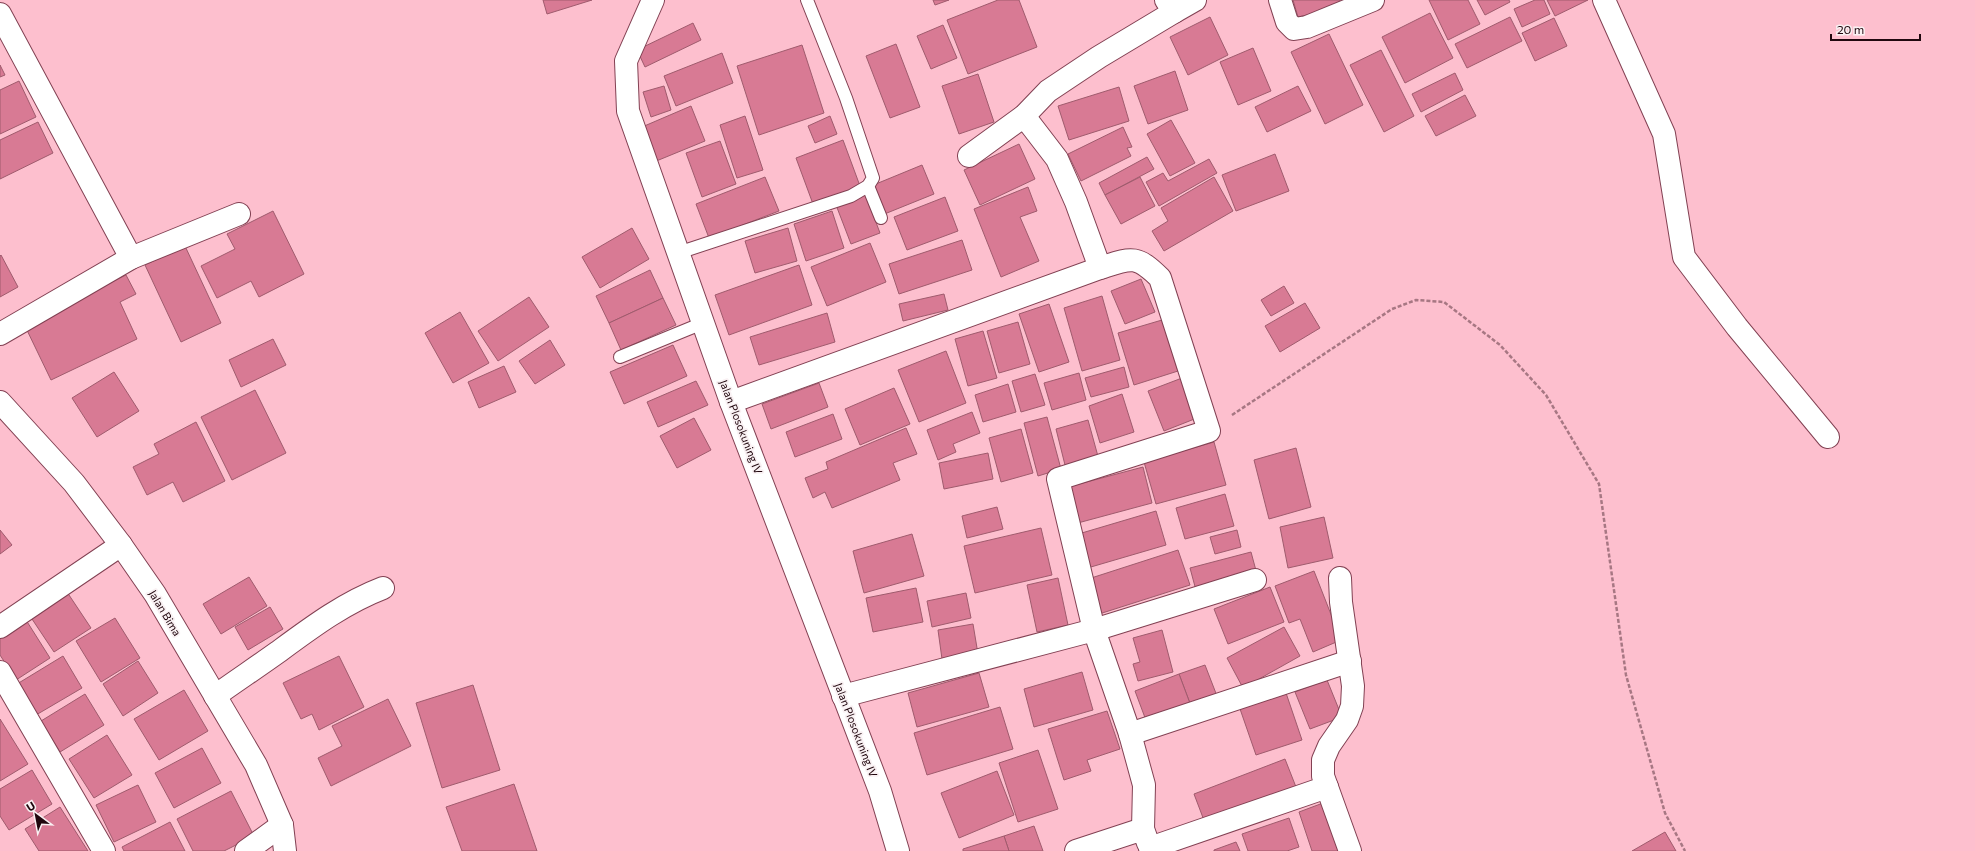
<svg xmlns="http://www.w3.org/2000/svg" width="1975" height="851" font-family="Commissioner,sans-serif">
	<style>
		.building { fill: #d87a94; stroke: #9f5b6d }
		.lines { fill: none; stroke-linecap: round; stroke-linejoin: round }
		.service-casing { stroke: #824153; stroke-width: 14 }
		.minor-casing { stroke: #824153; stroke-width: 24 }
		.tertiary-casing { stroke: #824153; stroke-width: 24 }
		.path { stroke: #a77783; stroke-width: 2.5; stroke-dasharray: 4 2; stroke-linecap: butt }
		.service { stroke: #fff; stroke-width: 12 }
		.minor { stroke: #fff; stroke-width: 22 }
		.tertiary { stroke: #fff; stroke-width: 22 }
		.labels { text-anchor: middle; stroke-width: 3.5; stroke-linejoin: round; paint-order: stroke }
		.street-label { font-size: 11px; fill: #20070e; stroke: #f9f1f3 }
	</style>
	<rect width="100%" height="100%" fill="#fdbfce"/>
	<g class="building">
		<polygon points="543,0 592,0 547,14"/>
		<polygon points="933,0 949,0 935,5"/>
		<polygon points="998,0 1019,0 1037,47 968,74 947,20"/>
		<polygon points="1293,0 1340,0 1341,7 1298,17"/>
		<polygon points="1429,0 1468,0 1480,24 1448,40"/>
		<polygon points="1477,0 1509,0 1510,2 1485,15"/>
		<polygon points="1535,0 1544,0 1550,14 1522,27 1514,9"/>
		<polygon points="1547,0 1588,0 1555,16"/>
		<polygon points="1430,13 1453,58 1405,83 1382,37"/>
		<polygon points="1210,17 1228,55 1188,75 1170,37"/>
		<polygon points="1510,17 1522,41 1467,68 1455,44"/>
		<polygon points="1554,18 1567,46 1535,61 1522,33"/>
		<polygon points="693,23 701,40 645,67 637,50"/>
		<polygon points="943,25 957,58 931,69 917,36"/>
		<polygon points="1329,34 1363,105 1325,124 1291,52"/>
		<polygon points="896,44 920,107 890,118 866,56"/>
		<polygon points="802,45 824,113 759,135 737,66"/>
		<polygon points="1253,48 1271,91 1238,105 1220,62"/>
		<polygon points="1381,50 1414,116 1384,132 1350,65"/>
		<polygon points="722,53 733,83 676,106 664,76"/>
		<polygon points="0,65 5,75 0,77"/>
		<polygon points="1175,71 1188,110 1148,124 1134,86"/>
		<polygon points="1455,73 1463,90 1421,112 1412,94"/>
		<polygon points="978,74 994,122 959,134 942,86"/>
		<polygon points="19,81 36,117 0,134 0,90"/>
		<polygon points="664,86 671,110 651,117 643,92"/>
		<polygon points="1298,86 1311,111 1267,132 1255,107"/>
		<polygon points="1119,87 1129,121 1069,140 1058,106"/>
		<polygon points="1465,95 1476,116 1436,136 1425,116"/>
		<polygon points="691,106 705,141 649,164 635,130"/>
		<polygon points="745,116 763,170 737,178 720,125"/>
		<polygon points="830,116 837,134 815,143 808,126"/>
		<polygon points="1171,120 1195,163 1170,176 1147,134"/>
		<polygon points="38,122 53,153 0,179 0,140"/>
		<polygon points="1123,127 1132,147 1127,148 1131,156 1081,181 1068,154"/>
		<polygon points="843,140 860,186 813,204 796,158"/>
		<polygon points="720,141 736,184 702,197 686,153"/>
		<polygon points="1019,144 1035,179 980,205 964,170"/>
		<polygon points="1275,154 1289,191 1236,211 1222,175"/>
		<polygon points="1147,157 1154,169 1105,195 1099,183"/>
		<polygon points="1209,159 1217,173 1159,206 1146,182 1163,173 1168,181"/>
		<polygon points="922,165 934,194 882,215 871,186"/>
		<polygon points="765,177 779,211 709,238 696,204"/>
		<polygon points="1140,177 1155,206 1121,224 1105,195"/>
		<polygon points="1214,177 1233,211 1164,251 1152,231 1168,221 1161,208"/>
		<polygon points="1028,187 1037,211 1020,217 1039,261 1001,277 974,209"/>
		<polygon points="865,193 880,233 851,244 836,205"/>
		<polygon points="945,197 958,231 907,250 894,217"/>
		<polygon points="273,211 304,274 259,297 251,281 217,298 201,266 235,249 227,234"/>
		<polygon points="832,211 844,248 806,261 794,224"/>
		<polygon points="632,228 649,259 600,288 582,257"/>
		<polygon points="788,228 797,261 755,273 745,241"/>
		<polygon points="962,240 972,270 899,294 889,264"/>
		<polygon points="870,243 886,282 827,306 811,267"/>
		<polygon points="185,246 221,323 181,342 145,265"/>
		<polygon points="1,255 18,287 0,297 0,256"/>
		<polygon points="799,265 812,305 729,335 715,295"/>
		<polygon points="650,270 663,298 609,323 596,296"/>
		<polygon points="126,275 136,294 120,302 137,339 51,380 24,324"/>
		<polygon points="1141,279 1155,312 1125,324 1111,291"/>
		<polygon points="1284,286 1294,303 1271,316 1261,300"/>
		<polygon points="944,294 948,310 903,321 899,304"/>
		<polygon points="1102,296 1120,360 1082,371 1064,308"/>
		<polygon points="529,297 549,327 498,361 478,331"/>
		<polygon points="663,298 676,325 621,350 609,323"/>
		<polygon points="1305,303 1320,328 1280,352 1265,326"/>
		<polygon points="1049,304 1069,362 1039,372 1019,314"/>
		<polygon points="460,312 489,363 453,383 425,333"/>
		<polygon points="827,313 835,342 759,365 750,337"/>
		<polygon points="1162,320 1178,371 1134,385 1118,333"/>
		<polygon points="1018,322 1030,364 999,373 987,331"/>
		<polygon points="983,331 997,378 968,386 955,339"/>
		<polygon points="273,339 286,365 241,387 229,360"/>
		<polygon points="550,340 565,365 535,384 519,361"/>
		<polygon points="673,345 687,376 624,404 610,372"/>
		<polygon points="946,351 966,403 919,422 898,370"/>
		<polygon points="504,366 516,392 479,408 468,382"/>
		<polygon points="1124,367 1129,387 1091,397 1085,378"/>
		<polygon points="114,372 139,411 97,437 72,398"/>
		<polygon points="1079,373 1086,400 1052,410 1044,383"/>
		<polygon points="1035,374 1045,405 1021,412 1012,381"/>
		<polygon points="1182,378 1197,418 1164,431 1148,391"/>
		<polygon points="696,381 708,405 658,427 647,402"/>
		<polygon points="819,383 828,407 771,429 762,404"/>
		<polygon points="1008,384 1016,412 983,422 975,395"/>
		<polygon points="894,388 910,424 860,445 845,409"/>
		<polygon points="255,390 286,453 232,480 201,417"/>
		<polygon points="1122,394 1134,432 1100,443 1089,406"/>
		<polygon points="972,412 980,433 953,444 956,452 938,460 927,430"/>
		<polygon points="833,414 842,439 795,457 786,432"/>
		<polygon points="1047,417 1061,469 1038,476 1024,423"/>
		<polygon points="694,418 711,450 677,468 660,436"/>
		<polygon points="1088,420 1099,460 1066,469 1056,429"/>
		<polygon points="196,422 225,481 183,502 173,482 147,495 133,467 159,454 154,444"/>
		<polygon points="906,428 917,454 893,463 900,480 832,508 825,492 813,498 805,478 828,469 826,462"/>
		<polygon points="1021,429 1033,473 1001,482 989,438"/>
		<polygon points="1214,442 1226,485 1156,504 1144,462"/>
		<polygon points="1296,448 1311,507 1269,519 1254,460"/>
		<polygon points="988,453 993,479 944,489 939,463"/>
		<polygon points="1143,467 1152,503 1074,524 1064,488"/>
		<polygon points="1225,494 1234,526 1185,539 1176,508"/>
		<polygon points="997,507 1003,529 967,538 962,516"/>
		<polygon points="1156,511 1166,545 1084,569 1075,535"/>
		<polygon points="1324,517 1333,558 1288,568 1280,527"/>
		<polygon points="1041,528 1052,575 975,593 964,546"/>
		<polygon points="0,530 12,545 0,554"/>
		<polygon points="1237,530 1241,547 1215,554 1210,537"/>
		<polygon points="912,534 924,576 864,593 853,551"/>
		<polygon points="1178,550 1190,585 1096,615 1085,580"/>
		<polygon points="1251,552 1258,578 1197,594 1190,568"/>
		<polygon points="1314,571 1341,640 1313,652 1300,619 1289,623 1275,586"/>
		<polygon points="249,577 267,606 221,634 203,604"/>
		<polygon points="1058,578 1068,625 1037,632 1027,585"/>
		<polygon points="1270,587 1284,622 1228,644 1214,609"/>
		<polygon points="916,588 923,622 873,632 866,598"/>
		<polygon points="65,589 91,628 54,652 28,613"/>
		<polygon points="966,593 971,618 932,627 927,601"/>
		<polygon points="270,607 283,629 248,650 235,627"/>
		<polygon points="115,618 140,658 101,682 76,641"/>
		<polygon points="26,620 50,658 16,680 0,655 0,637"/>
		<polygon points="973,624 978,654 942,659 938,630"/>
		<polygon points="1284,627 1300,656 1243,688 1227,658"/>
		<polygon points="1162,630 1173,672 1138,681 1133,664 1140,662 1133,638"/>
		<polygon points="63,656 82,688 36,715 17,684"/>
		<polygon points="339,656 364,707 319,730 312,714 301,719 283,683"/>
		<polygon points="138,661 158,693 123,716 103,684"/>
		<polygon points="1205,665 1217,696 1191,706 1179,674"/>
		<polygon points="1082,672 1093,710 1034,727 1024,689"/>
		<polygon points="979,673 989,707 917,727 908,693"/>
		<polygon points="1179,674 1191,706 1147,723 1135,691"/>
		<polygon points="1327,680 1342,717 1310,729 1295,692"/>
		<polygon points="473,685 500,770 442,788 416,703"/>
		<polygon points="184,690 208,731 159,760 134,719"/>
		<polygon points="1285,690 1302,740 1256,755 1239,706"/>
		<polygon points="85,694 104,725 60,752 41,721"/>
		<polygon points="388,699 411,746 331,786 318,758 342,746 332,726"/>
		<polygon points="1000,707 1013,749 927,775 914,733"/>
		<polygon points="1107,711 1120,749 1087,760 1091,771 1064,780 1048,729"/>
		<polygon points="0,719 28,764 0,781"/>
		<polygon points="107,735 132,775 94,798 69,759"/>
		<polygon points="202,748 221,783 174,808 155,773"/>
		<polygon points="1038,750 1058,809 1018,822 999,763"/>
		<polygon points="1285,759 1296,787 1205,823 1194,794"/>
		<polygon points="32,770 52,804 9,830 0,816 0,789"/>
		<polygon points="997,771 1014,815 959,838 941,793"/>
		<polygon points="514,784 537,851 462,851 446,807"/>
		<polygon points="138,785 156,822 114,842 96,805"/>
		<polygon points="231,791 254,836 224,851 193,851 177,819"/>
		<polygon points="1323,803 1340,851 1312,851 1299,812"/>
		<polygon points="60,807 88,851 39,851 25,829"/>
		<polygon points="1289,818 1299,847 1287,851 1248,851 1242,834"/>
		<polygon points="170,822 185,851 124,851 122,847"/>
		<polygon points="1034,826 1043,851 1009,851 1004,836"/>
		<polygon points="1665,832 1676,851 1632,851"/>
		<polygon points="1004,836 1009,851 963,851 963,849"/>
		<polygon points="1236,842 1240,851 1214,851 1214,850"/>
	</g>
	<g class="lines">
		<g class="service-casing">
			<g id="service">
				<polyline points="868,186 881,218"/>
				<polyline points="678,253 851,196 868,186 873,178 846,98 807,0"/>
				<polyline points="620,357 703,323"/>
			</g>
		</g>
		<g class="minor-casing">
			<g id="minor">
				<polyline points="653,0 626,61 628,111 731,402 880,791 898,851"/>
				<polyline points="1166,0 1174,12 1195,0"/>
				<polyline points="1280,0 1287,22 1294,29 1307,27 1373,0"/>
				<polyline points="1604,0 1664,134 1684,257 1737,327 1828,437"/>
				<polyline points="0,14 131,258"/>
				<polyline points="1024,116 1057,159 1076,202 1100,268"/>
				<polyline points="969,156 1024,116 1048,91 1099,57 1174,12"/>
				<polyline points="0,334 131,258 239,214"/>
				<path d="M731,402L1100,268C1131,258 1136,254 1160,278L1209,431L1058,479L1094,630L1255,580"/>
				<polyline points="1340,578 1341,602 1353,686 1352,706 1347,720 1329,746 1323,760 1323,776 1350,851"/>
				<polyline points="0,627 121,545"/>
				<polyline points="0,672 104,851"/>
				<path d="M215,696C236,681 257,667 278,652C312,627 344,603 383,588"/>
				<polyline points="843,696 1094,630 1130,734 1144,785 1143,829"/>
				<polyline points="1130,734 1350,661"/>
				<polyline points="1150,848 1327,787"/>
				<polyline points="246,851 282,825"/>
				<polyline points="1076,851 1143,829 1148,843"/>
			</g>
		</g>
		<g class="tertiary-casing">
			<polyline id="tertiary" points="0,402 74,483 121,545 155,594 256,765 282,825 285,851"/>
		</g>
		<polyline class="path" points="1232,415 1392,309 1416,300 1444,302 1500,345 1546,395 1599,484 1626,675 1665,813 1685,851"/>
		<use href="#service" class="service"/>
		<use href="#minor" class="minor"/>
		<use href="#tertiary" class="tertiary"/>
	</g>
	<g class="labels">
		<g class="street-label">
			<text transform="translate(741 427) rotate(69)" y="4">Jalan Plosokuning IV</text>
			<text transform="translate(165 613) rotate(59)" y="4">Jalan Bima</text>
			<text transform="translate(856 730) rotate(69)" y="4">Jalan Plosokuning IV</text>
		</g>
	</g>
	<g transform="translate(36 815) rotate(328)" stroke="#f9f1f3" stroke-width="3" paint-order="stroke">
	<path d="M0-3L7 15L0 10L-7 15Z" fill="#20070e"/>
	<text y="-6" font-size="11" font-weight="bold" text-anchor="middle" fill="#20070e">U</text>
	</g>
	<path d="M1831 34v6h89v-6" fill="none" stroke="#20070e" stroke-width="2"/>
	<text x="1837" y="34" font-size="12" fill="#20070e" stroke="#f9f1f3" stroke-width="3" paint-order="stroke">20 m</text>
</svg>
